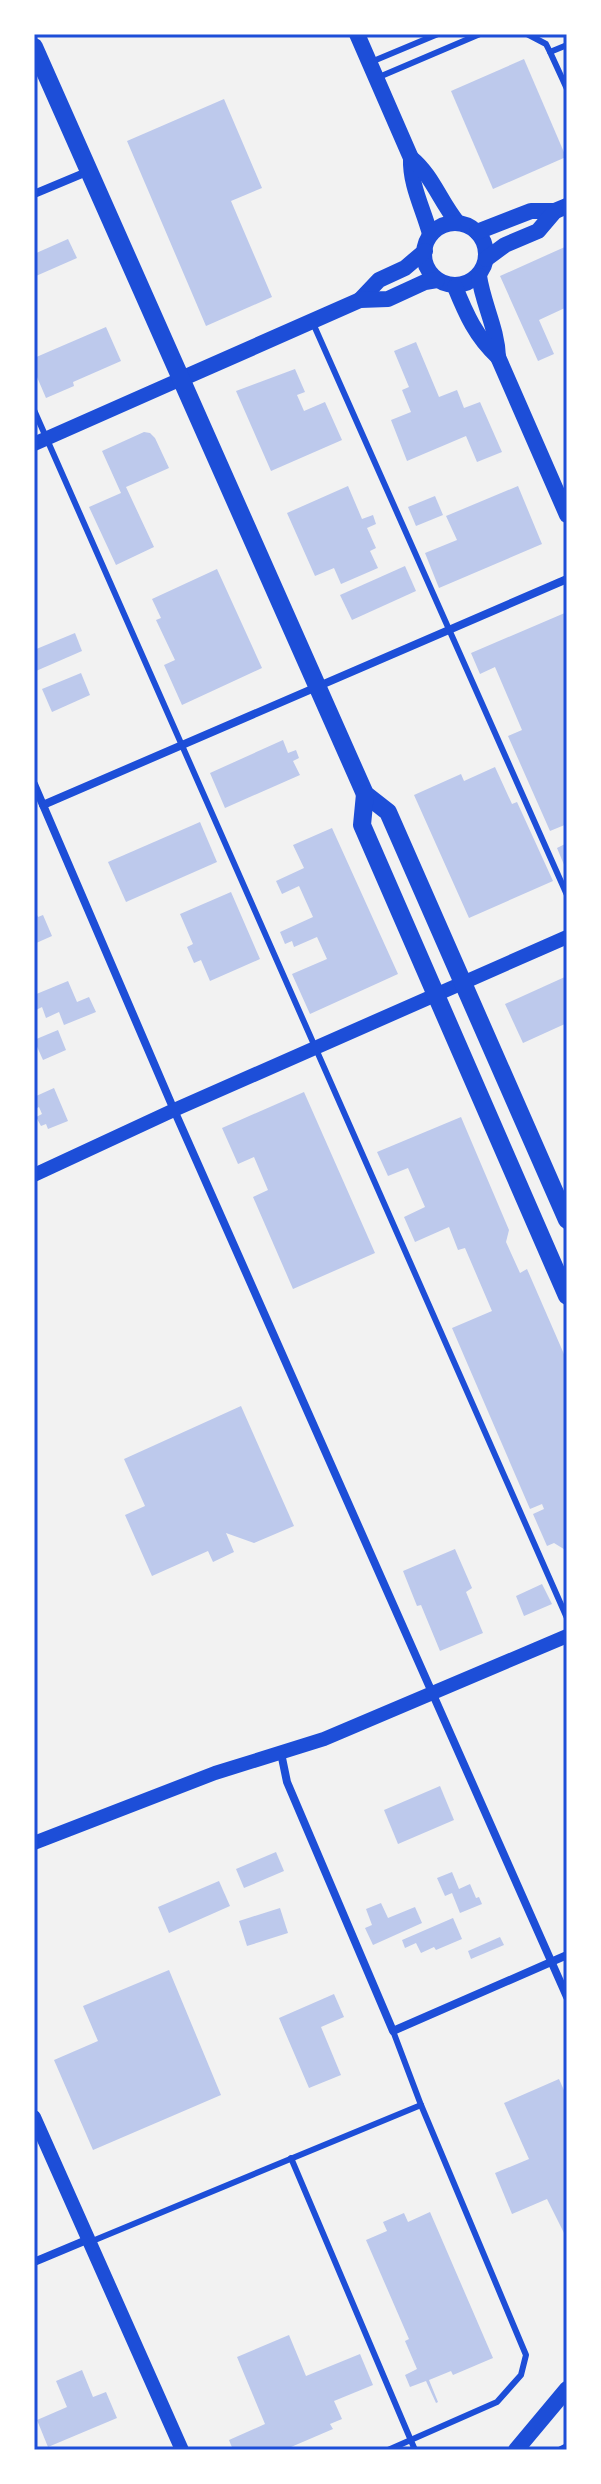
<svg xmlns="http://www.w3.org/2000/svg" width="601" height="2484" font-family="'Public Sans',sans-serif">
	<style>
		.building { fill: #bdc9ec }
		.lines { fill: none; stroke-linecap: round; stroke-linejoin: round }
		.service { stroke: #1d4ed8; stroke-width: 6 }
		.minor { stroke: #1d4ed8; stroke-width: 8 }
		.tertiary { stroke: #1d4ed8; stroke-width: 14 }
		.secondary { stroke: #1d4ed8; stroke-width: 16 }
		.primary { stroke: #1d4ed8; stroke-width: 18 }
		.neatline { fill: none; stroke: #1d4ed8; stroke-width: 3 }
	</style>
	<rect width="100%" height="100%" fill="#f2f2f2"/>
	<g class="building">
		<polygon points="524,59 566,157 493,189 451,91"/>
		<polygon points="224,99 262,188 231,201 272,297 206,326 127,141"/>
		<polygon points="68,239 77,258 36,276 34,254"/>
		<polygon points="567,246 567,307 539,320 554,354 538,361 500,276"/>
		<polygon points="106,327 121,361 73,382 74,386 46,398 34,370 34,358"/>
		<polygon points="416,342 439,397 457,390 464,408 480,402 502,452 477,462 466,436 407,461 391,420 411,412 402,390 409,387 394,351"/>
		<polygon points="295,369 305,392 297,395 304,411 325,402 342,440 271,471 236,391"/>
		<polygon points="144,432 150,433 155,438 169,468 126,487 154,547 116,565 89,507 121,493 102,451"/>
		<polygon points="348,486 362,519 373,515 376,524 367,528 376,548 370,551 378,568 341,584 334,568 315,576 287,513"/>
		<polygon points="518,486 542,544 439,588 425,553 457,540 446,516"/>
		<polygon points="435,496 443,515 416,526 408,507"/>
		<polygon points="405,566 416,591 352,620 340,595"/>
		<polygon points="217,569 262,668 182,705 164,665 175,660 156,620 161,618 152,599"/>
		<polygon points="567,612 567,824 550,831 508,736 522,730 495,667 480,674 471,653"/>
		<polygon points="75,633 82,651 36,671 34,650"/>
		<polygon points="81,673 90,695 52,712 42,689"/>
		<polygon points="283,740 288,753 296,750 299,758 293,761 300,775 225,808 210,773"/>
		<polygon points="495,767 512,804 517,802 553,881 469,918 414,795 461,774 464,781"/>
		<polygon points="200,822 217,862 126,902 108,862"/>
		<polygon points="332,828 398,974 310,1014 292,974 327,959 317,937 294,947 292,941 285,944 280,932 313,917 299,886 282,894 276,881 304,868 293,845"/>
		<polygon points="567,843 567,872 557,848"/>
		<polygon points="231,892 260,959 210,981 201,960 194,963 187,947 193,944 180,914"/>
		<polygon points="34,909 38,917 43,915 52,936 34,944"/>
		<polygon points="567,976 567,1023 523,1043 505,1004"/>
		<polygon points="68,981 77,1002 89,997 96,1012 64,1025 59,1012 46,1018 42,1007 34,1011 34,995"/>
		<polygon points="58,1030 66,1050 43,1060 34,1040"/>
		<polygon points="54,1088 68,1121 48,1129 46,1124 41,1126 36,1117 42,1114 39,1107 37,1108 34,1097"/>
		<polygon points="304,1092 375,1253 293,1289 253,1197 268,1190 254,1157 238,1164 222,1128"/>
		<polygon points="461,1117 509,1230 506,1242 520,1273 527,1269 567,1361 567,1551 554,1543 547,1546 533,1514 544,1509 542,1504 530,1509 452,1328 492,1311 465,1248 458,1250 449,1227 415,1242 404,1217 425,1207 408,1168 388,1176 377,1152"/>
		<polygon points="241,1406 294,1526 254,1543 226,1533 234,1552 213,1562 208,1551 152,1576 125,1515 145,1506 124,1459"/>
		<polygon points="455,1549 472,1588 466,1592 483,1633 440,1651 421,1605 417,1606 403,1571"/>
		<polygon points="542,1584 552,1604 524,1616 516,1596"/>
		<polygon points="440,1786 454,1820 398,1844 384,1810"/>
		<polygon points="276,1852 284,1871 244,1888 236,1869"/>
		<polygon points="452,1872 459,1889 470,1884 476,1898 479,1897 482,1904 460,1913 452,1893 445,1896 437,1878"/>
		<polygon points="219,1881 230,1906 169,1933 158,1907"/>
		<polygon points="381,1903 388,1918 415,1907 422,1923 373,1945 365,1928 372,1925 366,1909"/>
		<polygon points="280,1908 288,1933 247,1946 239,1921"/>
		<polygon points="453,1918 462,1939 436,1950 434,1947 421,1953 416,1943 405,1948 402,1940"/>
		<polygon points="500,1937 504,1945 471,1959 468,1951"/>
		<polygon points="169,1970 221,2095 93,2150 54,2060 98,2041 83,2006"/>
		<polygon points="334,1994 344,2017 321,2027 341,2075 309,2088 279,2018"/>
		<polygon points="559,2079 567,2097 567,2239 547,2199 512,2214 495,2173 529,2159 504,2103"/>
		<polygon points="430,2212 493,2358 453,2375 451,2371 429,2380 438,2402 436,2403 426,2381 410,2387 405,2375 417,2369 405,2341 409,2339 366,2240 387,2231 383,2222 404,2213 408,2222"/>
		<polygon points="289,2335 306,2376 360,2354 373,2385 334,2401 342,2419 330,2424 333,2429 284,2450 233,2450 229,2440 265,2424 237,2357"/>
		<polygon points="82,2370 93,2397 106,2392 117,2418 48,2447 37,2420 67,2407 56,2381"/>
	</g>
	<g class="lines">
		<g class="service">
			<polyline points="527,34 546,44 550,52"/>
			<polyline points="567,45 550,52 567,89"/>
			<polyline points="371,62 438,34"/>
			<polyline points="379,77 480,34"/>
			<polyline points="312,321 567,895"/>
			<polyline points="34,410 567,1618"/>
			<polyline points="291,2158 415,2450"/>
			<polyline points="90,2242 421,2105"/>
			<polyline points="388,2450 497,2402 521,2375 526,2355 421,2105 393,2031"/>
		</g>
		<g class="minor">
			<polyline points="34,194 89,171"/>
			<polyline points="34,784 174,1110 567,1997"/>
			<polyline points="43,805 567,579"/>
			<polyline points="281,1753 287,1782 393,2031 567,1955"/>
			<polyline points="34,2262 89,2239"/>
			<polyline points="561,2450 567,2447"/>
		</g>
		<g class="tertiary">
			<polyline points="34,444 181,379"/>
			<polyline points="34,1175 174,1110 567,937"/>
			<polyline points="34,1843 215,1773 324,1739 567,1636"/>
			<polyline points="34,2117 182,2450"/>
		</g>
		<g class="secondary">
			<path d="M357,34L411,158C410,185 423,208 430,234"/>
			<path d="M411,158C432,175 440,201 457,222"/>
			<circle cx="455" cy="254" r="31"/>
			<polyline points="477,232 531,211 555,211 567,206"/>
			<polyline points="486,259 505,245 538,231 555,211"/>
			<path d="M479,276C483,304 497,328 498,357L567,515"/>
			<path d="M455,287C466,314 476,337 498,357"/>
			<polyline points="360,300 379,280 405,268 425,251"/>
			<polyline points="181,379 360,300 388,299 425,282 437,280"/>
			<polyline points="516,2450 567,2389"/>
		</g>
		<g class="primary">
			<polyline points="34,47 365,794 388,812 567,1220"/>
			<polyline points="365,794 362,825 567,1296"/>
		</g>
	</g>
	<rect width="601" height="2484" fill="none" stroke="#ffffff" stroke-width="72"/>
	<rect x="36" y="36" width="529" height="2412" class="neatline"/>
</svg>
